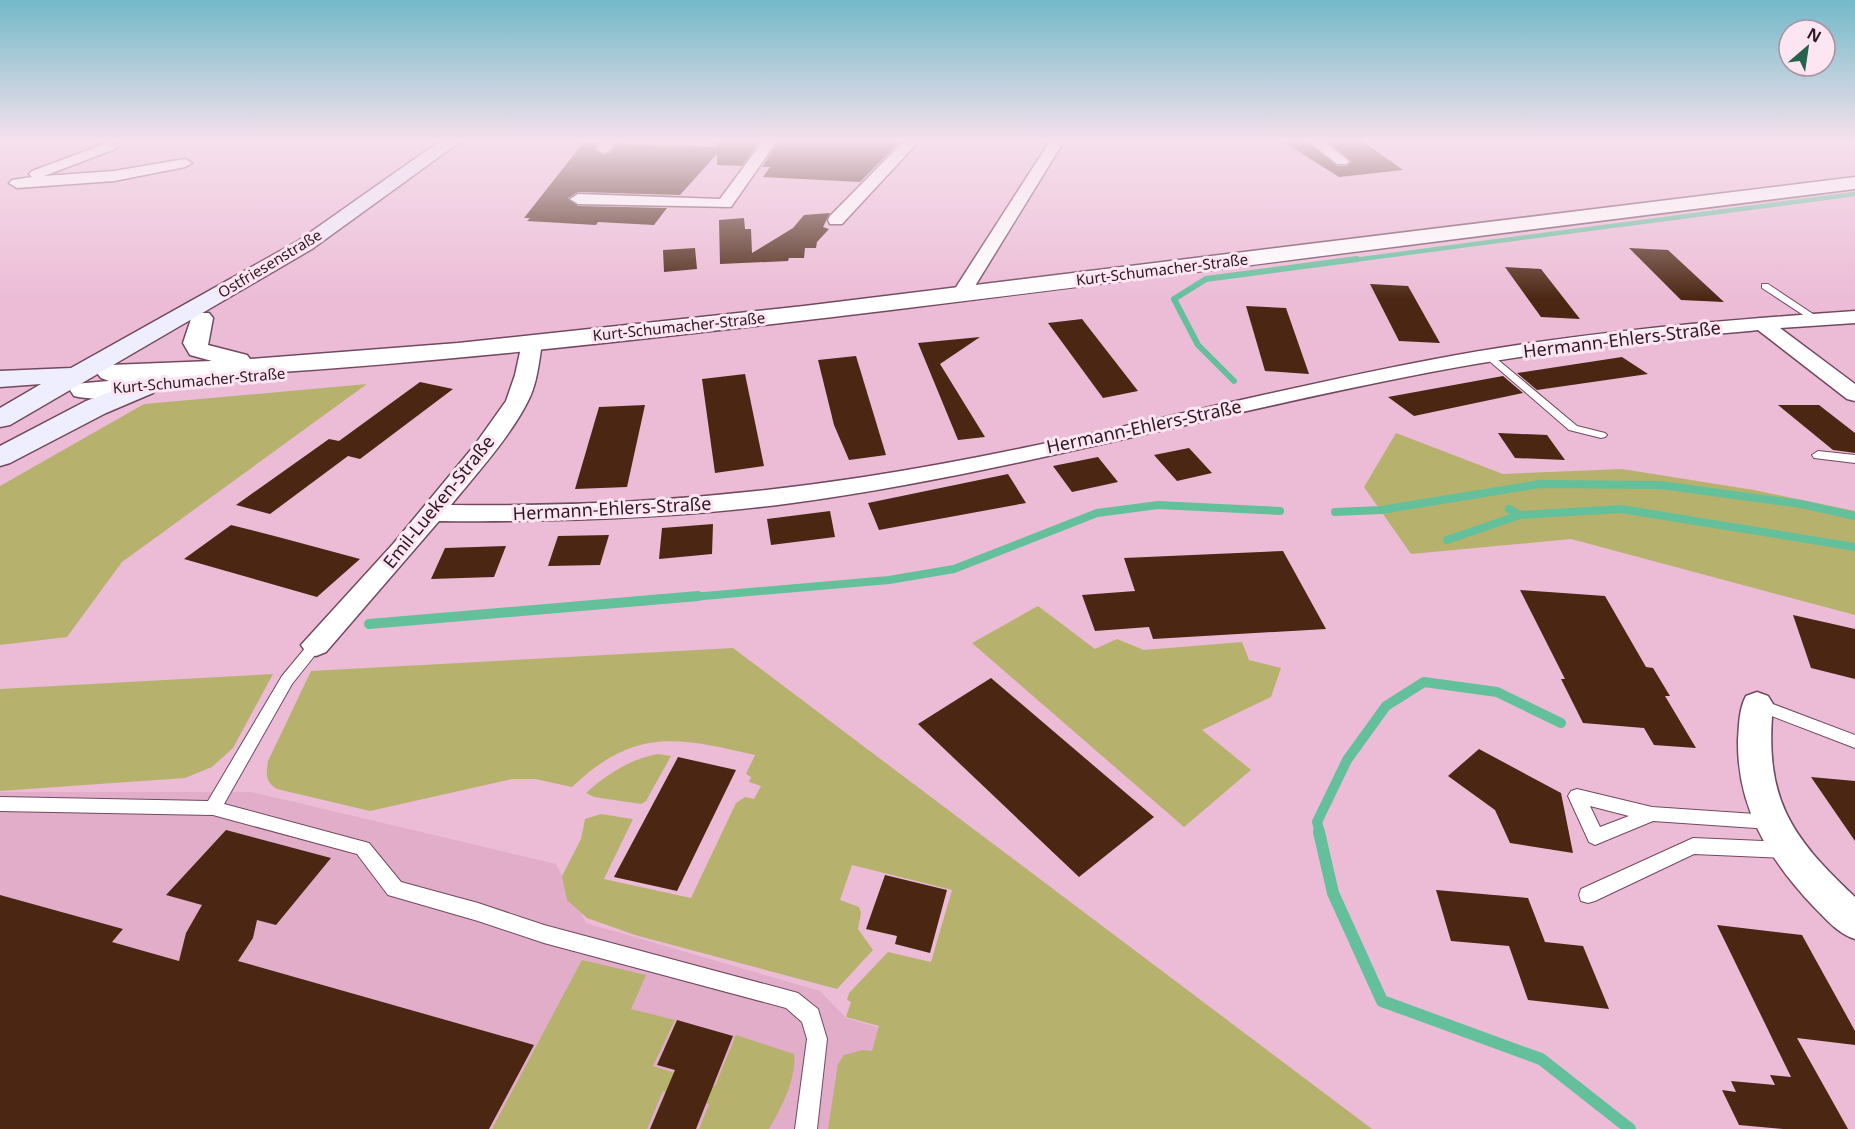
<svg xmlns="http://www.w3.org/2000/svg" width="1855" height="1129" font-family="'Noto Sans',sans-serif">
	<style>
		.built { fill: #e2adc9 }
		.green { fill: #b6b26e }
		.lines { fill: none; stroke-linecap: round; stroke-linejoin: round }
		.stream-far4 { stroke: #63c09b; stroke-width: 4.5 }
		.stream-far3 { stroke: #63c09b; stroke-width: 6 }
		.stream-far2 { stroke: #63c09b; stroke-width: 8 }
		.stream-far1 { stroke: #63c09b; stroke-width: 10 }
		.stream { stroke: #63c09b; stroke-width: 12 }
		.building { fill: #4b2613 }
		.service-casing { stroke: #72495f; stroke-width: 2 }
		.minor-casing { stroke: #72495f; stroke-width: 3 }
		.tertiary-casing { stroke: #72495f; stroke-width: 3 }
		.secondary-casing { stroke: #72495f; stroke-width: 3 }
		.service { fill: #fff; fill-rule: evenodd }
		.minor { fill: #fff; fill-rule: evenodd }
		.tertiary { fill: #fff; fill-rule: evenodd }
		.secondary { fill: #eeeefe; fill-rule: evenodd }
		.labels { text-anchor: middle; stroke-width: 6; stroke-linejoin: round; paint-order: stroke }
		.far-street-label { font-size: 15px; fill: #2b1923; stroke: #fee5f2 }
		.street-label { font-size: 18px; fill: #2b1923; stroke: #fee5f2 }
	</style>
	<rect width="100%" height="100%" fill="#ecbcd6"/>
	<polygon class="built" points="0,792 252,792 556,864 586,923 820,991 846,1018 1225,1129 0,1129"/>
	<g class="green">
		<polygon points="367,384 122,562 67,637 0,645 0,486 144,404"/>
		<polygon points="1396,433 1503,474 1622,469 1754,490 1855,511 1855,615 1571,539 1411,554 1364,487"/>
		<polygon points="1038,606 1095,649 1117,639 1144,650 1242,642 1249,660 1281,668 1271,697 1202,730 1251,770 1184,827 972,643"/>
		<path d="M733,648L1372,1129H828L838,1064L844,1055L863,1050L872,1051L879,1026L846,1017L851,1002L847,1000L849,993L888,952L931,962L952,890L852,865L840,900L859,907L861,913L858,929L873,950L837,989L635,935L587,918L567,900L562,876L581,839L585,819L601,814L633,819L604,879L691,898L736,803L745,797L754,799L761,786L749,782L751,777L746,774L755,755C677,737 635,727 572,787L535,779H512L370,811L277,789C265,782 266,774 268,761L311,671Z"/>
		<polygon points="273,674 233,748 212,767 185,778 0,791 0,689"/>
		<path d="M658,754L671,756L646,801L641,804L594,797L586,793C607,774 630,759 658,754Z"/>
		<path d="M582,960L646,975L631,1009L675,1020L653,1066L715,1086L736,1035L794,1054C797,1078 781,1109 769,1129H699L709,1104L663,1091L647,1129H492Z"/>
	</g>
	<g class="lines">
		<polyline class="stream-far4" points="1346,261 1855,194"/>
		<polyline class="stream-far3" points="1234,381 1198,345 1174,299 1206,279 1357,259"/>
		<g class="stream-far2">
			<polyline points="1509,509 1520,515 1621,509 1855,547"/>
			<polyline points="1335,512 1381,510 1540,484 1660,485 1801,504 1855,516"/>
			<polyline points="1447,540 1520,515"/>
			<polyline points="681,598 889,580 954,569 1097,513 1158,505 1280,511"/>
		</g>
		<g class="stream-far1">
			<polyline points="369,624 698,596"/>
			<polyline points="1320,833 1317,822 1347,760 1386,706 1424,682 1497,692 1561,723"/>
		</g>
		<polyline class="stream" points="1319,832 1333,893 1382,1001 1541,1059 1630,1129"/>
	</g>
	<g class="building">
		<polygon points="717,141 760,141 742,166 717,165 717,154 680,195 578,192 568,198 578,206 667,208 654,225 598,222 596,225 527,221 530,218 524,218 583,143 597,143 594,149 603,155 610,153 617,144 717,147"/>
		<polygon points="779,141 901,141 860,182 763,177 770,167 762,167"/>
		<polygon points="1282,141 1306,141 1337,166 1347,166 1351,161 1328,141 1362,141 1403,170 1339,177"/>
		<polygon points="830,213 823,227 829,229 817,242 816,248 805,248 804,258 789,258 788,261 720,264 719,220 744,218 745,229 751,229 752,253 793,228 804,215"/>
		<polygon points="695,248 697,269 664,272 663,250"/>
		<polygon points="1629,248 1668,250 1724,302 1681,300"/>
		<polygon points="1505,267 1541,269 1580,319 1541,317"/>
		<polygon points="1370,284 1408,286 1440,343 1399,341"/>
		<polygon points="1246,306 1286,308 1309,374 1265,371"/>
		<polygon points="1082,319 1138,391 1103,398 1048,323"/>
		<polygon points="980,337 940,364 985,437 958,440 918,343"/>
		<polygon points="856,356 886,455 849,460 834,425 818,360"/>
		<polygon points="1622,357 1648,374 1537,390 1517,373"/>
		<polygon points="745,374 764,466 715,473 702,379"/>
		<polygon points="1503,376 1523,393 1414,416 1388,397"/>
		<polygon points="420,382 453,389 360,459 348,456 270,514 236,505 329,439 339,441"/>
		<polygon points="645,405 627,487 575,489 599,407"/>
		<polygon points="1778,405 1819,405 1855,433 1855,453 1833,450"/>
		<polygon points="1498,433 1547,435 1565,460 1515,458"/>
		<polygon points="1189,448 1212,473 1177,481 1154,455"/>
		<polygon points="1098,457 1118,482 1072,492 1053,466"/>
		<polygon points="1008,474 1026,503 879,530 868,503"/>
		<polygon points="830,511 835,537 771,545 767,519"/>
		<polygon points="713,524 712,554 659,559 662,528"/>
		<polygon points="231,525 282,538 360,559 317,597 184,559"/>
		<polygon points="609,535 600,565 548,566 558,536"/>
		<polygon points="506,546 494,577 431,579 445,548"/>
		<polygon points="1283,551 1326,629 1153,639 1149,627 1095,631 1082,595 1135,591 1124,558"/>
		<polygon points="1520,590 1605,596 1646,667 1653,668 1670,696 1665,696 1696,748 1654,745 1644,728 1583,723 1561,679 1565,679"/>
		<polygon points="1793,615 1855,629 1855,679 1811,668"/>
		<polygon points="991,678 1154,817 1079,877 918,724"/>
		<polygon points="1479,749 1561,793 1573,853 1510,843 1495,810 1448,776"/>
		<polygon points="678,757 736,770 677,891 614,877"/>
		<polygon points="1811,777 1855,781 1855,841"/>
		<polygon points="226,830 331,858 276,925 257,920 253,938 238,961 534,1045 489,1129 0,1129 0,895 123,929 112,942 179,961 186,933 202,905 166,895"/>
		<polygon points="885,875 947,890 930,953 895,944 897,936 866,929"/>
		<polygon points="1436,890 1528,898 1545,942 1583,946 1609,1009 1528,1000 1509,946 1451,941"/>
		<polygon points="1717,925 1802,935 1855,1031 1855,1045 1797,1038 1848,1129 1783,1129 1739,1125 1722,1090 1736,1092 1731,1081 1775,1085 1770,1075 1791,1077"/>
		<polygon points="677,1020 733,1036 696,1129 650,1129 675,1070 657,1065"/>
	</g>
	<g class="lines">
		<g class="service-casing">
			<g id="service">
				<polygon points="1762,284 1768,284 1822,320 1814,322 1762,288"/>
				<polygon points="1491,354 1577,426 1605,433 1607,435 1605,437 1601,438 1569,430 1487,359 1486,357"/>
				<polygon points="1818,451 1855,455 1855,463 1814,458 1812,455"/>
				<polygon points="316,640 321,641 323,645 292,684 224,804 369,843 401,882 478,903 544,925 798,993 818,1009 827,1039 817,1129 795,1129 807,1039 802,1022 786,1008 544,943 478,921 395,897 388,895 357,854 213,815 0,811 0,797 208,801 282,676 311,641"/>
				<polygon points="1757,698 1855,735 1855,748 1751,708 1749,704 1751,700"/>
				<path d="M1577,789L1652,807L1770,815L1776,817L1779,822L1776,827L1770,829L1653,821L1595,845L1589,842L1568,796L1571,791ZM1590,806L1629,816L1600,827Z"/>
				<polygon points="1693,838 1787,842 1793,845 1796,850 1793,855 1787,858 1694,854 1595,901 1588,903 1581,901 1579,895 1581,889"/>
			</g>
		</g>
		<g class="minor-casing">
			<g id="minor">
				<polygon points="602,141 617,141 608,152 603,153 596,149"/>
				<polygon points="763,141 777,141 731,207 578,204 570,199 578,194 720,199"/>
				<polygon points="904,141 919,141 842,224 830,224 828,220 830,216"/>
				<polygon points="1050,141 1064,141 967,299 953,299 951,295"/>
				<polygon points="1308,141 1324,141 1349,161 1347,164 1337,164"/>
				<polygon points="110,142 117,146 115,149 44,176 114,171 185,159 192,163 185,167 114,181 17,188 9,183 12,180 32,177 29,174 32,171"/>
				<path d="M1855,311V323L1780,328L1855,384V401L1847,399L1758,330L1749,331C1642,340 1536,352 1431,372C1215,413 1003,475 785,504C670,519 555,522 439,521L326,652L316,656L306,652L301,645L393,544L474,446L506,401L515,375L522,343L525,339H539L542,343C539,362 537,384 528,401C510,437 477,473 451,505C590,507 727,498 864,477C1054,448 1241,396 1430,360C1570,333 1713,321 1855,311Z"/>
				<path d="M1757,692L1768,696L1773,704C1764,798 1789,835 1855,897V939C1837,933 1826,919 1813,906C1768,858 1737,807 1738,740C1739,725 1739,709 1746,696Z"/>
			</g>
		</g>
		<g class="tertiary-casing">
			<path id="tertiary" d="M1855,177V189C1534,228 1213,271 891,310C641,340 391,369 140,380L147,381L151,387L147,393C126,398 95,401 74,396L70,390L74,384L109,381L101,378L97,373L101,368L110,365L212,361L190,355L183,343L193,313H209L213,318L208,345L247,355L250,359L458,343L804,306Z"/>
		</g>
		<g class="secondary-casing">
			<g id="secondary">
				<polygon points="440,141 461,141 312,249 10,425 0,427 0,408 41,384 0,387 0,371 71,368 298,241"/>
				<polygon points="144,379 153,381 157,387 153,393 106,413 10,463 0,466 0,446 86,401"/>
			</g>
		</g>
		<use href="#service" class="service"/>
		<use href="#minor" class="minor"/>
		<use href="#tertiary" class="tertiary"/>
		<use href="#secondary" class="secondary"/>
	</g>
	<linearGradient id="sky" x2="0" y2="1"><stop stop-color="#73b9c9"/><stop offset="0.47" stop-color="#f6e1ed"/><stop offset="1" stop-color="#f6e1ed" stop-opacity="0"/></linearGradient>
	<rect width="1855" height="299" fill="url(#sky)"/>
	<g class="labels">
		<g class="far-street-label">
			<text transform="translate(270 264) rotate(-31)" y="5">Ostfriesenstraße</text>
			<text transform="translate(1162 270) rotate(-7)" y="5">Kurt-Schumacher-Straße</text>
			<text transform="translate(679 327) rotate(-6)" y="5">Kurt-Schumacher-Straße</text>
			<text transform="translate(199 381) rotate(-5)" y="5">Kurt-Schumacher-Straße</text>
		</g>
		<g class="street-label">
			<text transform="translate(1622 340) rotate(-7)" y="6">Hermann-Ehlers-Straße</text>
			<text transform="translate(1144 427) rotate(-12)" y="6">Hermann-Ehlers-Straße</text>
			<text transform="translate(439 502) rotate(-51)" y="6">Emil-Lueken-Straße</text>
			<text transform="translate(612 509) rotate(-3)" y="6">Hermann-Ehlers-Straße</text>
		</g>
	</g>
	<g transform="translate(1807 48) rotate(29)"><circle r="28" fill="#fee5f2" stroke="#aa939f" stroke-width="1.5"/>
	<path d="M0-4.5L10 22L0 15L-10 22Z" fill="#27624c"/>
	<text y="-9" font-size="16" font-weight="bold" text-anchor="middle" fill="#2b1923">N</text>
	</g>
</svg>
